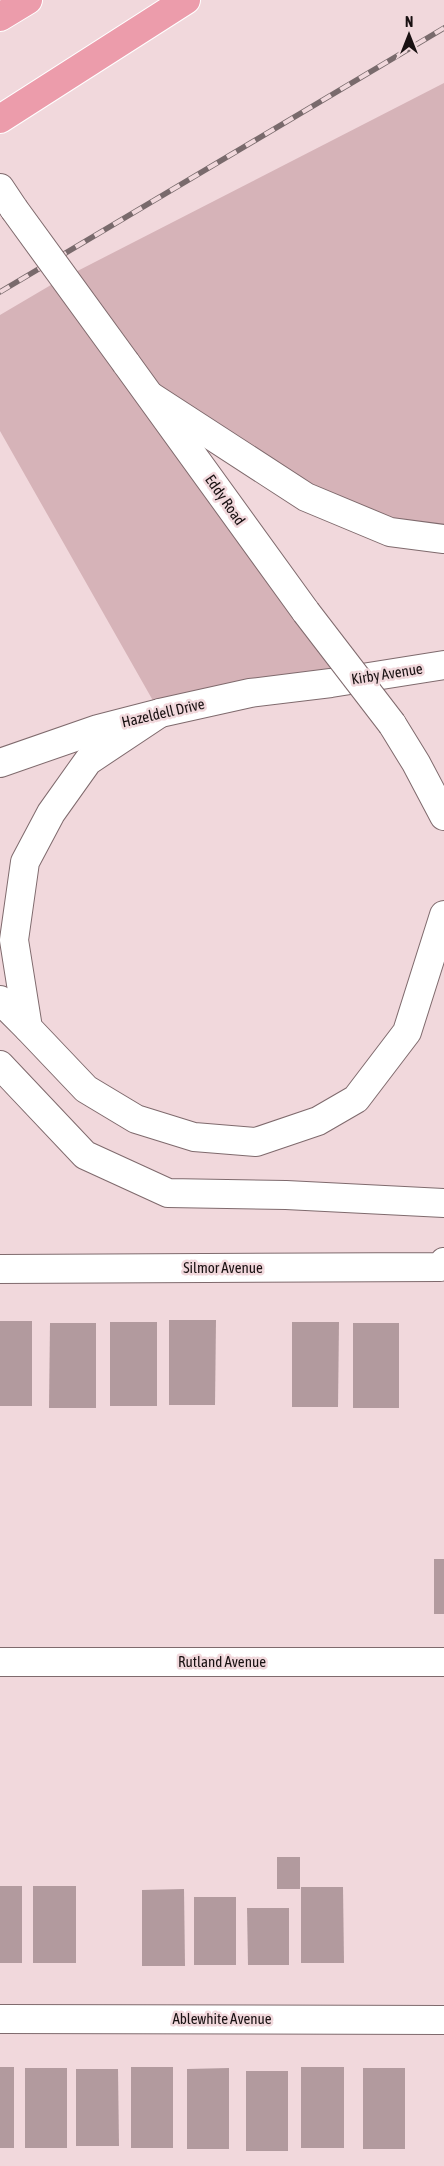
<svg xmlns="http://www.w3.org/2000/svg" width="444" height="2166" font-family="'Asap Condensed',sans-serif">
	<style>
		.green { fill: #d6b3b8 }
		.building { fill: #b29a9e }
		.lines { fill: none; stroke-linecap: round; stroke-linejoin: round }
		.minor-casing { stroke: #7f6a6d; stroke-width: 30 }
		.tertiary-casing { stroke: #7f6a6d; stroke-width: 30 }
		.motorway-casing { stroke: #fff; stroke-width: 30 }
		.minor { stroke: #fff; stroke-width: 28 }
		.tertiary { stroke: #fff; stroke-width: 28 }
		.motorway { stroke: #ec9cab; stroke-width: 28 }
		.rail-casing { stroke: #796a6c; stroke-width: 5.5 }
		.rail { stroke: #f1d8dc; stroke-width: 4; stroke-dasharray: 11; stroke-linecap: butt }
		.tertiary-bridge-casing { stroke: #7f6a6d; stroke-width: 30; stroke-linecap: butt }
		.tertiary-bridge { stroke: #fff; stroke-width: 28 }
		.labels { text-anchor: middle; stroke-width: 5; stroke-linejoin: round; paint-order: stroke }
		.street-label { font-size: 15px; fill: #191112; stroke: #f1d8dc }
	</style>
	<rect width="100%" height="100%" fill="#f1d8dc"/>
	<polygon class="green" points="444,83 444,539 390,532 154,398 356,678 160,713 0,431 0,315 56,282"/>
	<g class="building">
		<polygon points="169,1320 216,1320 215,1405 169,1405"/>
		<rect x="0" y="1321" width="32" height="85"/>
		<rect x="110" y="1322" width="47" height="84"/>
		<polygon points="292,1322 339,1322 338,1407 292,1407"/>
		<polygon points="50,1323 96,1323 96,1408 49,1408"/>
		<rect x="353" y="1323" width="46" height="85"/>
		<rect x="434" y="1559" width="10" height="55"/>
		<rect x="277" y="1857" width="23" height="32"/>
		<rect x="0" y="1886" width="22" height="77"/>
		<rect x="33" y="1886" width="43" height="77"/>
		<polygon points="301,1887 343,1887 344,1963 301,1963"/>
		<polygon points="184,1889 185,1966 142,1966 142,1890"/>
		<rect x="194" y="1897" width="42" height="68"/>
		<polygon points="247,1908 289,1908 289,1965 248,1965"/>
		<rect x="0" y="2067" width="14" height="81"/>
		<rect x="131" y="2067" width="42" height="81"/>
		<rect x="301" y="2067" width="43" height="81"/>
		<rect x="25" y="2068" width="42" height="80"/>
		<polygon points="229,2068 229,2149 187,2149 187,2069"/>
		<rect x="363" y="2068" width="42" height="81"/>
		<polygon points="76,2069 118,2069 119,2146 76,2146"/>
		<rect x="246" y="2071" width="42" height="80"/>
	</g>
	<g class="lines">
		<g class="minor-casing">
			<g id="minor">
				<polyline points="0,1269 440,1267 444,1262"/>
				<polyline points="0,1662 444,1662"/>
				<polyline points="0,2019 444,2020"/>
			</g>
		</g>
		<g class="tertiary-casing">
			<g id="tertiary">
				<polyline points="0,188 14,209"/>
				<polyline points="126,363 306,612"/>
				<polyline points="152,397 306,497 390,532 444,539"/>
				<polyline points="160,713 88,761 51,813 25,862 14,940 28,1028 86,1089 136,1119 194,1137 256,1142 318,1121 356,1099 407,1032 444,915"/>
				<polyline points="392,724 416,763 444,816"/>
				<polyline points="0,763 98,729 160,713 250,693 331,683 444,665"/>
				<polyline points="0,1000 28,1028"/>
				<polyline points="0,1065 85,1155 168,1193 286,1195 444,1203"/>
			</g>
		</g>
		<g class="motorway-casing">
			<g id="motorway">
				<polyline points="0,17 28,0"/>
				<polyline points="0,119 186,0"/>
			</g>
		</g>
		<use href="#minor" class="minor"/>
		<use href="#tertiary" class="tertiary"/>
		<use href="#motorway" class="motorway"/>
		<g class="rail-casing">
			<polyline id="rail" points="0,292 444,28"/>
		</g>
		<use href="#rail" class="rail"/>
		<g class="tertiary-bridge-casing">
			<g id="tertiary-bridge">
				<polyline points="14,209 126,363"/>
				<polyline points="306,612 392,724"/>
			</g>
		</g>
		<use href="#tertiary-bridge" class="tertiary-bridge"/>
	</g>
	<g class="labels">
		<g class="street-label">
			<text transform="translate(225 500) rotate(55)" y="5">Eddy Road</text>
			<text transform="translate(387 674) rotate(-9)" y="5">Kirby Avenue</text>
			<text transform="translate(163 713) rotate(-13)" y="5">Hazeldell Drive</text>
			<text x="223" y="1273">Silmor Avenue</text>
			<text x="222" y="1667">Rutland Avenue</text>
			<text x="222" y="2024">Ablewhite Avenue</text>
		</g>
	</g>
	<g transform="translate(409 35)" stroke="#f1d8dc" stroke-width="4" paint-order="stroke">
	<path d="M0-4L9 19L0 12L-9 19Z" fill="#191112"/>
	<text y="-8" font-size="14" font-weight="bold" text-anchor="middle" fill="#191112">N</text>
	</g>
</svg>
